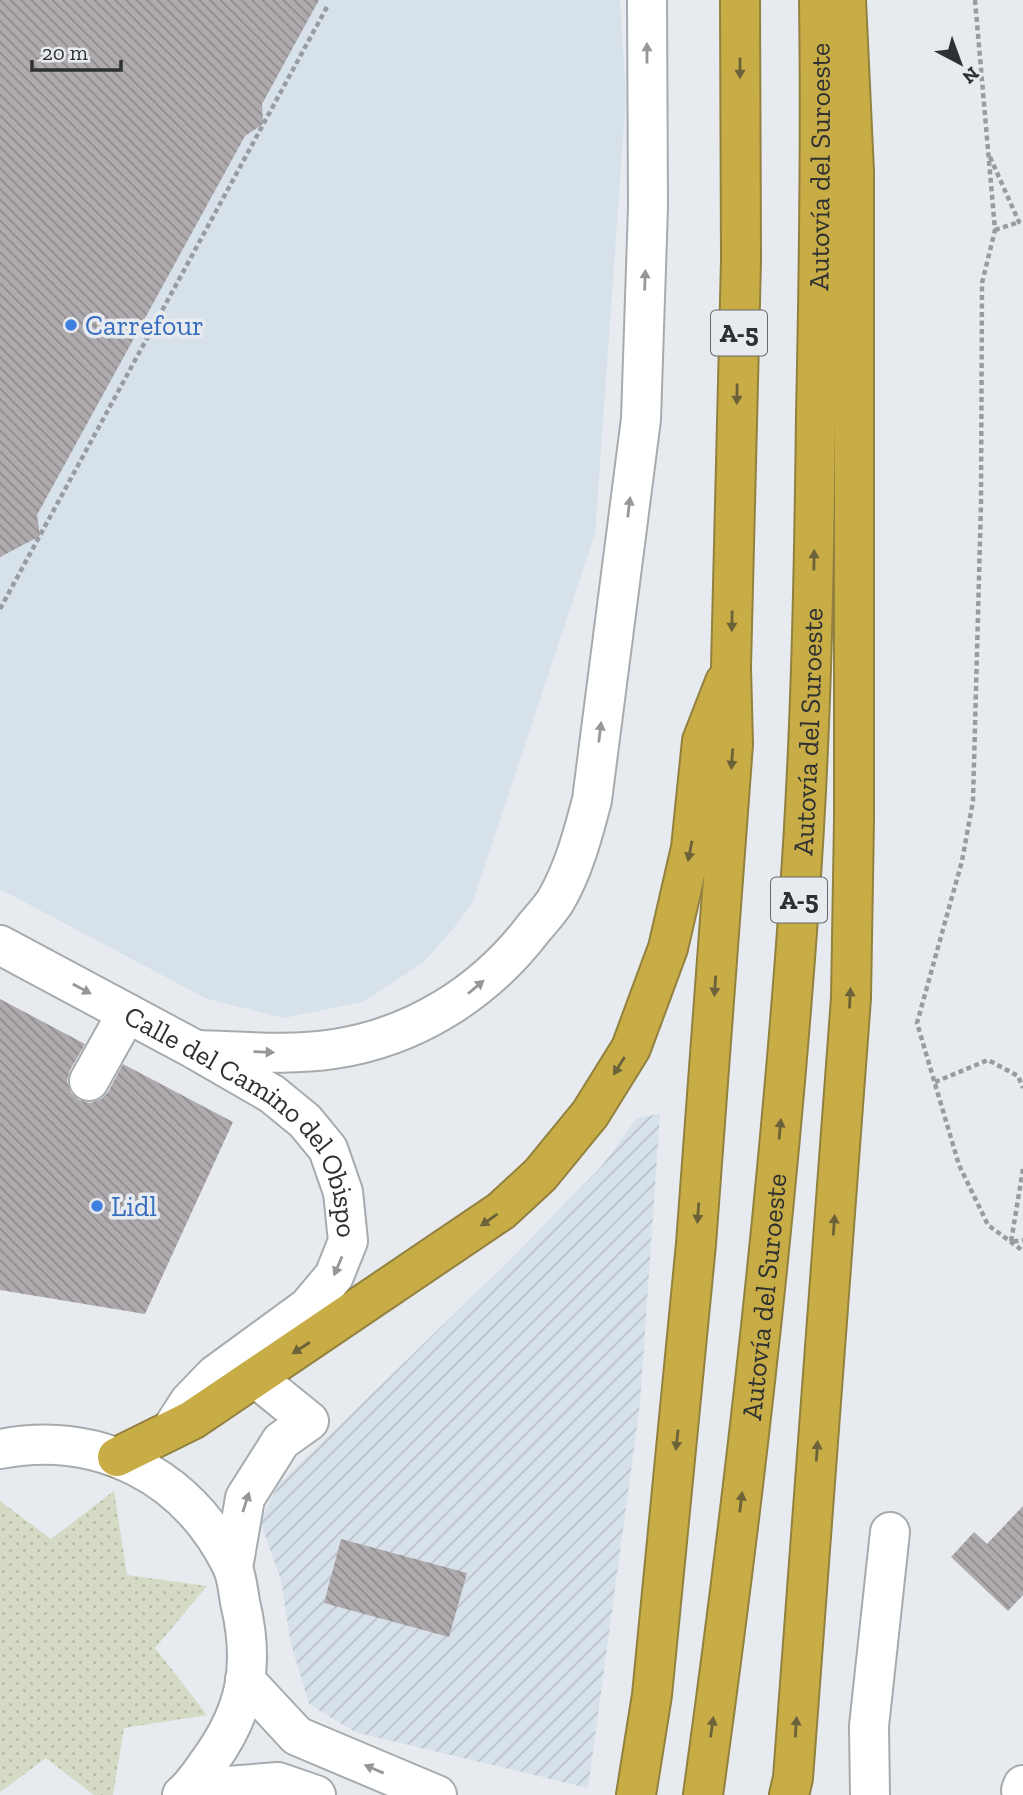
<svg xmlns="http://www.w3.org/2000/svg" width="1023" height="1795" font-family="'Zilla Slab',serif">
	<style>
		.built { fill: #d7e1ea }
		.industrial { fill: url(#industrial-furrows) }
		.grass { fill: url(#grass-dots) }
		.building { fill: url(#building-back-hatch) }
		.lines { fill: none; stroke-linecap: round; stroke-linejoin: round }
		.minor-casing { stroke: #a6abae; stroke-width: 42 }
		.highway-casing { stroke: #92813f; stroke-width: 42 }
		.path { stroke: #999c9f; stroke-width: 4.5; stroke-dasharray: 5 3.5; stroke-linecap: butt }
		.minor { stroke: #fff; stroke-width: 38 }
		.highway { stroke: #c8ad47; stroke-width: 38 }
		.oneway { fill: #969898 }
		.oneway2 { fill: #6c623a }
		.shop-dot { fill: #3f7fe0; stroke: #e7ebef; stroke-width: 2.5 }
		.labels { text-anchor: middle; stroke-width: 7; stroke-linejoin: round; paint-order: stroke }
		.shield { fill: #e7ebef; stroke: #66686a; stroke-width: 2 }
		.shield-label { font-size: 26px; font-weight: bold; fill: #2e3031 }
		.street-label { font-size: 28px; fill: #2e3031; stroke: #e7ebef }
		.shop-label { font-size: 28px; fill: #366cbe; stroke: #e7ebef; text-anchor: start }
	</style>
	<defs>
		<pattern id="industrial-furrows" width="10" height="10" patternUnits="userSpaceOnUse" patternTransform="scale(1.75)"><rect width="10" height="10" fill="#d7e1ea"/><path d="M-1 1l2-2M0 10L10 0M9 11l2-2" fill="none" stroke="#b9c1c9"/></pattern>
		<pattern id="grass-dots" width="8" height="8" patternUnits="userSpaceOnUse" patternTransform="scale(1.75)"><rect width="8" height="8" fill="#d5dac4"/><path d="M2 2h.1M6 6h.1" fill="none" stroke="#b7bba9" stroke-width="1.8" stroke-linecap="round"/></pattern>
		<pattern id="building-back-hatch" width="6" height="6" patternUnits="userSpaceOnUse" patternTransform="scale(1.75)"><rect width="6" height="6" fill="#afaaad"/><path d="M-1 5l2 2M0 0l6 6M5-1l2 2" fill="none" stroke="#8f8b8d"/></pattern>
	</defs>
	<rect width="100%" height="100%" fill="#e7ebef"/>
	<polygon class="built" points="0,0 620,0 626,96 595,534 472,904 453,929 424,962 363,1002 284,1018 207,999 0,889"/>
	<polygon class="industrial" points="660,1114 640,1404 588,1788 355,1732 309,1704 291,1644 281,1580 260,1521 279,1484 508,1262 601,1167 637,1118"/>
	<polygon class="grass" points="114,1491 127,1575 207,1586 155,1648 207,1715 124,1728 113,1795 94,1795 46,1758 0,1792 0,1501 51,1539"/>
	<g class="building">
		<polygon points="0,0 319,0 262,104 263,124 245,136 37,515 40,536 0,557"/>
		<polygon points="0,999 85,1044 70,1070 67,1081 71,1093 79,1100 90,1103 101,1099 108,1092 123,1064 233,1122 145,1314 0,1290"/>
		<polygon points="1023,1506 1023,1595 1008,1611 951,1557 974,1532 987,1544"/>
		<polygon points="341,1539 467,1573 449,1637 324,1603"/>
	</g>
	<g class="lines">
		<g class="minor-casing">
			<g id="minor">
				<path id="s1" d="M0,945L196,1050L272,1094L305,1121L328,1149L343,1192L348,1241L334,1276L308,1307L215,1375L189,1402L171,1430"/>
				<path d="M196,1050C241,1051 288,1056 334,1049C414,1037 484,993 533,929C541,919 550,910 556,900C574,869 583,834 592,800L641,419L648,207L647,0"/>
				<polyline points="89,1081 127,1013"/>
				<path d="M0,1449C99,1430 188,1476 232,1566C237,1577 238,1590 240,1602C255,1664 247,1710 209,1762C201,1773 193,1786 182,1795"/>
				<polyline points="233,1568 245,1498 281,1441 309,1421 256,1378"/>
				<polyline points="245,1680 297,1736 437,1795"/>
				<polyline points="1023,1785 1021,1790 1023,1790"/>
				<polyline points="189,1789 278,1782 316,1795"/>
				<polyline points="870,1795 869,1726 890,1532"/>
			</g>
		</g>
		<g class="highway-casing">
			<g id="highway">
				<polyline points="117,1457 192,1420 501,1211 540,1175 590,1114 631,1048 668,948 691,848 702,741 725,682"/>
				<polyline points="636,1795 652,1695 696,1244 733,744 731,667 741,260 740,0"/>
				<path id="s2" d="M703,1795C744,1499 778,1203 799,904C811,742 814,579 816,416C819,277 821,139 819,0"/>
				<polyline points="789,1795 793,1778 851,998 854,820 854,172 846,0"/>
			</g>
		</g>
		<g class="path">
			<polyline points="975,0 995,230 982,283 981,503 973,801 962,861 917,1023 959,1165 988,1225 1023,1251"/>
			<polyline points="990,157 1019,222 1023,224"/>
			<polyline points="995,230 1019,222"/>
			<polyline points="0,609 328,5"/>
			<polyline points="935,1082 988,1060 1018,1076 1023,1088"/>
			<polyline points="1023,1169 1011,1242 1023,1240"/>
		</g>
		<use href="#minor" class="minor"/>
		<use href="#highway" class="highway"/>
	</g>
	<defs><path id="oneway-solid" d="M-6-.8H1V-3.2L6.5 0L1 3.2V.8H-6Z" transform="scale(1.75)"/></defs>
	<g class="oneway">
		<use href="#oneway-solid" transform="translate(647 53) rotate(-90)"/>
		<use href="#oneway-solid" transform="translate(645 280) rotate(-88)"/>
		<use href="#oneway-solid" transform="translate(629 507) rotate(-83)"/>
		<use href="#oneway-solid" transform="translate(600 732) rotate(-83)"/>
		<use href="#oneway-solid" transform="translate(476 987) rotate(-40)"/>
		<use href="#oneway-solid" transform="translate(82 989) rotate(28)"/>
		<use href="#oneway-solid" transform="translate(264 1052) rotate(2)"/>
		<use href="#oneway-solid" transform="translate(338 1266) rotate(113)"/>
		<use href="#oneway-solid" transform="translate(246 1502) rotate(-72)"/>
		<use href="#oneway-solid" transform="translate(374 1769) rotate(-157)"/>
	</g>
	<g class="oneway2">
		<use href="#oneway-solid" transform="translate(740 68) rotate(90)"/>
		<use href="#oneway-solid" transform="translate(737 394) rotate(91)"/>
		<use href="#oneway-solid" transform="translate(814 560) rotate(-89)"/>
		<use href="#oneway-solid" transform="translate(732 621) rotate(91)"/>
		<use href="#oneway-solid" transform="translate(732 759) rotate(94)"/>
		<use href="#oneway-solid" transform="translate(690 851) rotate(101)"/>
		<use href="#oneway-solid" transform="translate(715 986) rotate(94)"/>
		<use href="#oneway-solid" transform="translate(850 998) rotate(-87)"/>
		<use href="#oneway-solid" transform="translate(619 1066) rotate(122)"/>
		<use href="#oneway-solid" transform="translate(780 1129) rotate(-85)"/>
		<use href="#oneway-solid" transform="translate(698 1213) rotate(94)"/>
		<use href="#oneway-solid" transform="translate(489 1220) rotate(145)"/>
		<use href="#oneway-solid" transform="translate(834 1225) rotate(-86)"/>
		<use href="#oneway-solid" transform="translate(301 1348) rotate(147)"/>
		<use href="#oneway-solid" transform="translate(677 1440) rotate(96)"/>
		<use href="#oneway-solid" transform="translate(817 1451) rotate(-86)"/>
		<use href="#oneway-solid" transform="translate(741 1502) rotate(-83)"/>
		<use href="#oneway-solid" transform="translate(712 1727) rotate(-82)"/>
		<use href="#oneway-solid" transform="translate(796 1727) rotate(-86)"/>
	</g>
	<g class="shop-dot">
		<circle cx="71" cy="325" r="7"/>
		<circle cx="97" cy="1206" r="7"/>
	</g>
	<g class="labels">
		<g class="shield">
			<rect x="711" y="310.5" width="56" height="45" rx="5"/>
			<rect x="771" y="877.5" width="56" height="45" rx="5"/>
		</g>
		<g class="shield-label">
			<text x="739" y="342">A-5</text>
			<text x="799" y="909">A-5</text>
		</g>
		<g class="street-label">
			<text dy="10" stroke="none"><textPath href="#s2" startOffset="1634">Autovía del Suroeste</textPath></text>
			<text dy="10" stroke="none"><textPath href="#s2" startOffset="1069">Autovía del Suroeste</textPath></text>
			<text dy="10" stroke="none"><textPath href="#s1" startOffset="312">Calle del Camino del Obispo</textPath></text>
			<text dy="10" stroke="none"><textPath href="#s2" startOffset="502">Autovía del Suroeste</textPath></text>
		</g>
		<g class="shop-label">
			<text x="85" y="335">Carrefour</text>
			<text x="111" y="1216">Lidl</text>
		</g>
	</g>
	<g transform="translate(960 63) rotate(139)" stroke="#e7ebef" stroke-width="5" paint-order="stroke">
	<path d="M0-5L12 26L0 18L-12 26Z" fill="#2e3031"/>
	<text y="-10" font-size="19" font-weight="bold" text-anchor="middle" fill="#2e3031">N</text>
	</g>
	<path d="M32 60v10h89v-10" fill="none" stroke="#2e3031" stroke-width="3.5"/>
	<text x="42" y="60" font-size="21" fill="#2e3031" stroke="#e7ebef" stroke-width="5" paint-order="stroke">20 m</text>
</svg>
